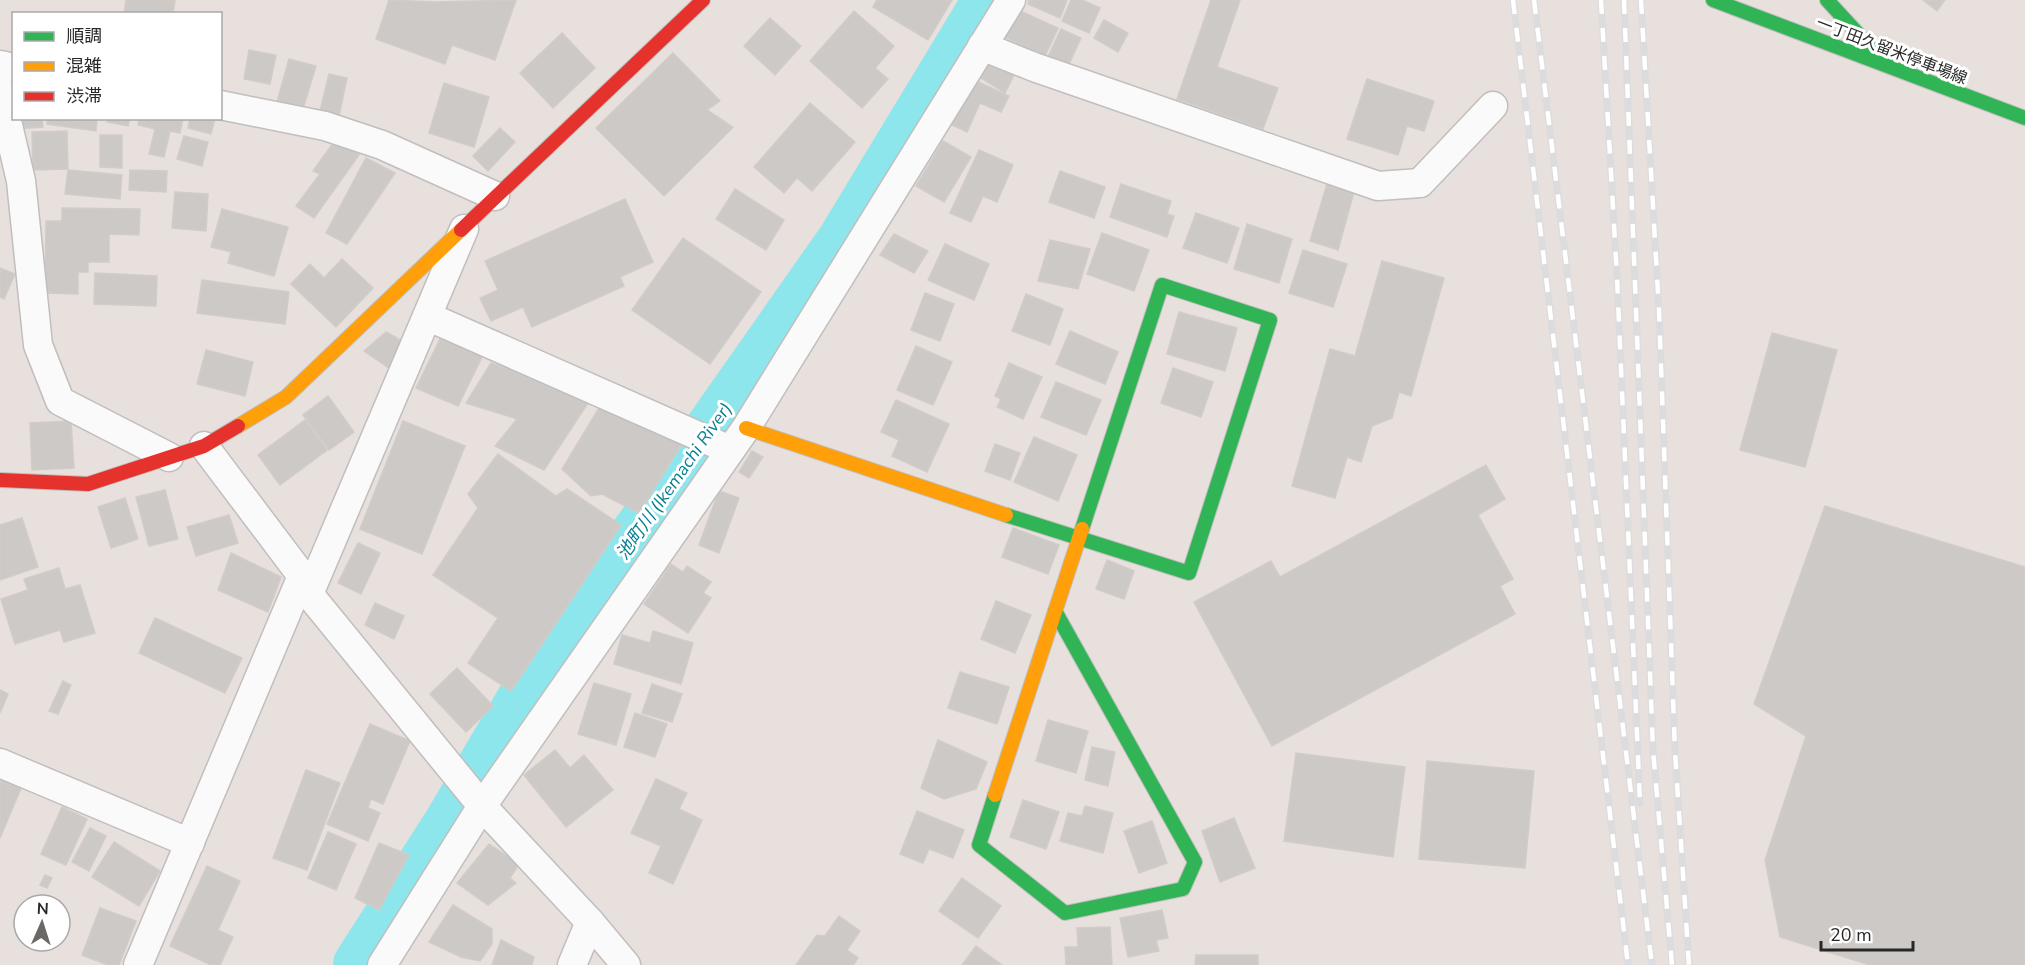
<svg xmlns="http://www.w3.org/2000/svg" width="2025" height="965" font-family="'Nunito Sans','Noto Sans JP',sans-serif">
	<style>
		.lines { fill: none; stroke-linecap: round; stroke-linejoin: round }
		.river { stroke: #8de6eb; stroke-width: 56 }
		.building { fill: #cdc9c6; stroke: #d2ccc8; stroke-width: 1.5 }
		.street-casing { stroke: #c0bebe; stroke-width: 31 }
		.fast-casing { stroke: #c0bebe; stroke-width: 16 }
		.slow-casing { stroke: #c0bebe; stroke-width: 16 }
		.jam-casing { stroke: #c0bebe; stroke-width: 16 }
		.street { stroke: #fbfafa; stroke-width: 28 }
		.fast { stroke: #30b455; stroke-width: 14 }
		.slow { stroke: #ff9f0a; stroke-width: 14 }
		.jam { stroke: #e5322d; stroke-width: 14 }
		.rail-casing { stroke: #dcdcde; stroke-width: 7 }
		.rail { stroke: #fff; stroke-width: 4.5; stroke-dasharray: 14; stroke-linecap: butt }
		.labels { text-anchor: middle; stroke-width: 6; stroke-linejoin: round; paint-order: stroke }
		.street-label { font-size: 16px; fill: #282828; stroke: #fff }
		.water-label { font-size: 18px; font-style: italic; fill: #098093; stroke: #fff }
	</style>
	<rect width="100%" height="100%" fill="#e7e0dc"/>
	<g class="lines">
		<polyline class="river" points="361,965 451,825 551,655 657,509 845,241 991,0"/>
	</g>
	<g class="building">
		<polygon points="126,0 175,0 173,14 124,14"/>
		<polygon points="389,0 434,2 516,0 495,60 452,45 445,64 376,39"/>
		<polygon points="877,0 952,0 928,40 873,7"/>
		<polygon points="1029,0 1067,0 1060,18 1028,4"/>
		<polygon points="1071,0 1082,0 1100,8 1089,33 1062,21"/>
		<polygon points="1211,0 1240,0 1217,67 1278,88 1263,129 1177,99"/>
		<polygon points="1923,0 1945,0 1937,11"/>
		<polygon points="1018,10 1058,28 1045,56 1005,37"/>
		<polygon points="854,11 894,46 875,68 888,79 862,108 810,61"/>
		<polygon points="770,18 801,46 775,75 744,46"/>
		<polygon points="1104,20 1128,33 1118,52 1094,38"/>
		<polygon points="1061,29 1081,38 1068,66 1048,57"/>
		<polygon points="562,33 595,68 553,108 520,73"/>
		<polygon points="249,50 276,55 270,84 244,79"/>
		<polygon points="673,53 720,101 707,110 733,127 664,196 596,128"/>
		<polygon points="989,58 1015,73 1005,93 978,76"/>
		<polygon points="289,59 316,66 303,109 277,102"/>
		<polygon points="329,74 347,78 339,116 320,111"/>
		<polygon points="972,79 1009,96 1001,112 980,103 967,132 950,124"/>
		<polygon points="1367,79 1434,101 1424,131 1407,126 1398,155 1347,139"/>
		<polygon points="10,83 14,83 14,118 42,118 43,127 13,129"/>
		<polygon points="444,83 489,97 474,147 429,133"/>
		<polygon points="810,103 855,142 812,191 797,178 784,193 754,167"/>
		<polygon points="47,118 97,118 96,131 47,124"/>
		<polygon points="108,118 130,118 128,126 107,122"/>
		<polygon points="139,118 183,118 180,133 170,131 164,157 149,154 155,129 138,125"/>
		<polygon points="190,118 215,118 211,134 188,128"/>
		<polygon points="500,128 515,142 488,171 473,156"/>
		<polygon points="67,131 68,169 33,170 32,132"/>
		<polygon points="100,135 122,135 122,168 100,167"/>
		<polygon points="184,136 208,142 202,166 177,159"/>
		<polygon points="336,139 359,155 314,218 296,206 320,174 313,171"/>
		<polygon points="943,141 971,157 944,202 916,186"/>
		<polygon points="979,150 1013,165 997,202 983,196 971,222 950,213"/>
		<polygon points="366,158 395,173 347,244 326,233"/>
		<polygon points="68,170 122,175 120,199 65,194"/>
		<polygon points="130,170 167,171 166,192 129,190"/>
		<polygon points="1060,171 1105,187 1094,218 1049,202"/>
		<polygon points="1121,184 1171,201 1167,214 1174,216 1167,237 1110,217"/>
		<polygon points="1327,184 1354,192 1338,250 1310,241"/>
		<polygon points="735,189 784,220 766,250 716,219"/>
		<polygon points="175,192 208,194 206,231 172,228"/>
		<polygon points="625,199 653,262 620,277 624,286 532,327 523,307 491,321 480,298 498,290 485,261"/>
		<polygon points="62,208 140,209 139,235 109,234 109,262 88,262 88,272 78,272 78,294 45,293 46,221 62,221"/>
		<polygon points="222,209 288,227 274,276 228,263 231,252 211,247"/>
		<polygon points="1196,213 1239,228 1227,263 1183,248"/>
		<polygon points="1247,224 1292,239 1279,283 1234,269"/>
		<polygon points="1102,233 1149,250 1134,291 1087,274"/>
		<polygon points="894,234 928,251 914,273 880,255"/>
		<polygon points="683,238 761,292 710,364 632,310"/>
		<polygon points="1050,240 1090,249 1078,289 1038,281"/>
		<polygon points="945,244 989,264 974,300 928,280"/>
		<polygon points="1303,250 1347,264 1333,307 1289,293"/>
		<polygon points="342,259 373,288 336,327 291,284 310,264 324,278"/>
		<polygon points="1382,261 1444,278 1411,396 1399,392 1392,418 1372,426 1361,462 1347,457 1335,498 1292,486 1330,349 1355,356"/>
		<polygon points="0,268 15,274 4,299 0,297"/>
		<polygon points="95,273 157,276 156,306 94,304"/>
		<polygon points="202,280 289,292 285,324 197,313"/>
		<polygon points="925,293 954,304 940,341 911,330"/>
		<polygon points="1026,294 1063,309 1050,345 1012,331"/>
		<polygon points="1179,312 1237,328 1225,371 1167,354"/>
		<polygon points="1070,331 1118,352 1105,384 1056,364"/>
		<polygon points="386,332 406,343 393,371 364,351"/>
		<polygon points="1772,333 1837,350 1805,467 1740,450"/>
		<polygon points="441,337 482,357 458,406 416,388"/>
		<polygon points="916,346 952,362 933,405 897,390"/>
		<polygon points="206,350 253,362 245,396 197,384"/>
		<polygon points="491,363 592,397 544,470 495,446 517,419 466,403"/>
		<polygon points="1009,363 1042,377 1023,419 997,407 1001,399 995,396"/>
		<polygon points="1173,368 1213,382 1201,417 1161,403"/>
		<polygon points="1056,382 1101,400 1086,435 1041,417"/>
		<polygon points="328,396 354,432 329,450 303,415"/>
		<polygon points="896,400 949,424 927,472 892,456 899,440 881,432"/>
		<polygon points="602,403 685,439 639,513 602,494 591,496 562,469"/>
		<polygon points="305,420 327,450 280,485 258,455"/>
		<polygon points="71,421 74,468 32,470 30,423"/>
		<polygon points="403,421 465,446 422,554 360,529"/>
		<polygon points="1034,437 1077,455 1058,501 1014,482"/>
		<polygon points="995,444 1020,453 1010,480 985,471"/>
		<polygon points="752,451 763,457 749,478 739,472"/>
		<polygon points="498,454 556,496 567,489 621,525 511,691 468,663 498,618 433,575 478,508 468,494"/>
		<polygon points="1486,465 1505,499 1478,515 1513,579 1500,586 1515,614 1272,746 1194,602 1271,561 1280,577"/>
		<polygon points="165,490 178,539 149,546 136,497"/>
		<polygon points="719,491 739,498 719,553 699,545"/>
		<polygon points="125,498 138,539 111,548 98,507"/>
		<polygon points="1825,506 2025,567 2025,965 1870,965 1780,937 1765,860 1806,736 1754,704"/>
		<polygon points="229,515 238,543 196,556 187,527"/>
		<polygon points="22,518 38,567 0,580 0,525"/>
		<polygon points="1013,528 1059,545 1048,574 1002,557"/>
		<polygon points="358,543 380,553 361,594 338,583"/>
		<polygon points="231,553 281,577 268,612 218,590"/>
		<polygon points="1107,560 1134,571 1124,599 1096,589"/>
		<polygon points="671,564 683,572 687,566 711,582 703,593 711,598 688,633 644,604"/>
		<polygon points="59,568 65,589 80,585 95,633 64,642 60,630 15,644 1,599 28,590 24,579"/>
		<polygon points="996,601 1031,615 1015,653 981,639"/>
		<polygon points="375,603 404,616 394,639 365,625"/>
		<polygon points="155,618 242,658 225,693 139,653"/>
		<polygon points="653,631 693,643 681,684 614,664 622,635 650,643"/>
		<polygon points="457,668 493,706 466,732 430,694"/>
		<polygon points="960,672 1009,687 997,724 948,708"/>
		<polygon points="63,681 71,685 58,714 49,711"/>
		<polygon points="594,683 631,694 616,745 578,734"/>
		<polygon points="652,684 682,694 672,722 642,713"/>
		<polygon points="0,690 8,694 0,713"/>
		<polygon points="635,713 667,724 655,757 624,747"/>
		<polygon points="1048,720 1088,731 1076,773 1036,761"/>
		<polygon points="370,724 410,741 383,804 371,799 368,808 380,813 368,841 327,824"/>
		<polygon points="938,740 987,762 976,789 944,799 921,788"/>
		<polygon points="1092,747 1115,752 1108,786 1085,780"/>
		<polygon points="555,750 570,768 584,755 613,790 566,827 524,775"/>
		<polygon points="1296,753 1405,767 1393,857 1284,841"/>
		<polygon points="1427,761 1534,771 1525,868 1419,859"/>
		<polygon points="306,770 340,783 307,870 273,858"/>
		<polygon points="0,777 22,786 0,838"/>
		<polygon points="656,779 687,793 679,809 702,820 673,884 649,873 661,846 631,833"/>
		<polygon points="1023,800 1059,812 1046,849 1010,837"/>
		<polygon points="1085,806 1113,813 1103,853 1060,841 1068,813 1082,816"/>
		<polygon points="62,807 87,819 66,865 41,854"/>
		<polygon points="917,811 964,830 953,858 929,849 923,863 900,854"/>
		<polygon points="1234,818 1255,868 1220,882 1202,831"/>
		<polygon points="1152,821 1167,863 1139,873 1124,831"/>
		<polygon points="90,828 106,836 89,871 72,862"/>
		<polygon points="328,832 356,844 336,890 308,878"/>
		<polygon points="114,842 160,871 139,906 92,877"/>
		<polygon points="379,843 409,855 379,910 355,898"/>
		<polygon points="489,844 519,864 510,878 516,883 488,905 457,883"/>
		<polygon points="207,866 240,881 218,930 233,937 220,965 211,965 170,946"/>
		<polygon points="45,875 52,878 47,888 40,885"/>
		<polygon points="962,878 1001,906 978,938 939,911"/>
		<polygon points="453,905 492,929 492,944 480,961 461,957 429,942"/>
		<polygon points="100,908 136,921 119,965 108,965 82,955"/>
		<polygon points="1162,910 1168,938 1156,940 1159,951 1128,957 1120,918"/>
		<polygon points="839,916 860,931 847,950 858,958 853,965 796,965 817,935 825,936"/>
		<polygon points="1110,927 1112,965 1066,965 1065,947 1078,947 1077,928"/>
		<polygon points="501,940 534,957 532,965 492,965"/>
		<polygon points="976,946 1002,965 962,965"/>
		<polygon points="1196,955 1258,955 1258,965 1195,965"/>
	</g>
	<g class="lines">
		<g class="street-casing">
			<g id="street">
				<polyline points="982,46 1034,67 1378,186 1420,183 1493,106"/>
				<polyline points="0,65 14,68"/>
				<polyline points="0,91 21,181 38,345 60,401 169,457"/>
				<polyline points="220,105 325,126 382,145 495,196"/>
				<polyline points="429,317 730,450"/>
				<polyline points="204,446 302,576 309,594 482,806 590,922 626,965"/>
				<polyline points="309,594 464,229"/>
				<polyline points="0,763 190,843"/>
				<polyline points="138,965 302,576"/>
				<polyline points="382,965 482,806 746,428 1011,0"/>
				<polyline points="572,965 590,922"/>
			</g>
		</g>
		<g class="fast-casing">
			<g id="fast">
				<polyline points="1713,0 2025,118"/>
				<polyline points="1827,0 1883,61"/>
				<polyline points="1006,515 1189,573 1270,320 1162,285 1082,529"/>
				<polyline points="995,795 979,845 1065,913 1183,889 1195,862 1055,611"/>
			</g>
		</g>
		<g class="slow-casing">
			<g id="slow">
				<polyline points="238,426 286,397 461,230"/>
				<polyline points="746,428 1006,515"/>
				<polyline points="995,795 1082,529"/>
			</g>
		</g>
		<g class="jam-casing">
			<g id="jam">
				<polyline points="461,230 703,0"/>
				<polyline points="0,480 88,484 204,446 238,426"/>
			</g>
		</g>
		<use href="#street" class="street"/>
		<use href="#fast" class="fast"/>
		<use href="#slow" class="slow"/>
		<use href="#jam" class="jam"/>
		<g class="rail-casing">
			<g id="rail">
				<polyline points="1513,0 1628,965"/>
				<polyline points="1534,0 1652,965"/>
				<polyline points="1601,0 1617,277 1640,803"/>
				<polyline points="1624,0 1653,750 1672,965"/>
				<polyline points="1641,0 1659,310 1675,752 1689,965"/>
			</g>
		</g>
		<use href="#rail" class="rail"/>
	</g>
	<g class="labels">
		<g class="street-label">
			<text transform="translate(1892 50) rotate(21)" y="6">一丁田久留米停車場線</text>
		</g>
		<g class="water-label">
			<text transform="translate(674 481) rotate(-55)" y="6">池町川 (Ikemachi River)</text>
		</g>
	</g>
	<rect x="12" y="12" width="210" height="108" fill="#ffffff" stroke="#a9a9a9" stroke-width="1.5"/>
	<rect x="24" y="32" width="30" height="9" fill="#30b455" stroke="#a9a9a9" stroke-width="1.5"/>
	<text x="66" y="42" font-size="18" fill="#282828">順調</text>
	<rect x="24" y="62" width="30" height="9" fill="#ff9f0a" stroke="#a9a9a9" stroke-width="1.5"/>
	<text x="66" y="72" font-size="18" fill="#282828">混雑</text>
	<rect x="24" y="92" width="30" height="9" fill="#e5322d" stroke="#a9a9a9" stroke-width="1.5"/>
	<text x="66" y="102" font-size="18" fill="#282828">渋滞</text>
	<g transform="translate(42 923) rotate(3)"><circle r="28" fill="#ffffff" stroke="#a9a9a9" stroke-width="1.5"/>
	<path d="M0-4.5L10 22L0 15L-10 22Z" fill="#6b6867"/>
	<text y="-9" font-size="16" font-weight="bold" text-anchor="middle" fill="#282828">N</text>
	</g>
	<path d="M1821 941v9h92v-9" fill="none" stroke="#282828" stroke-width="3"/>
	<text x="1830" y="941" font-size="18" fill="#282828" stroke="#ffffff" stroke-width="4.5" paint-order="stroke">20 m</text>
</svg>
